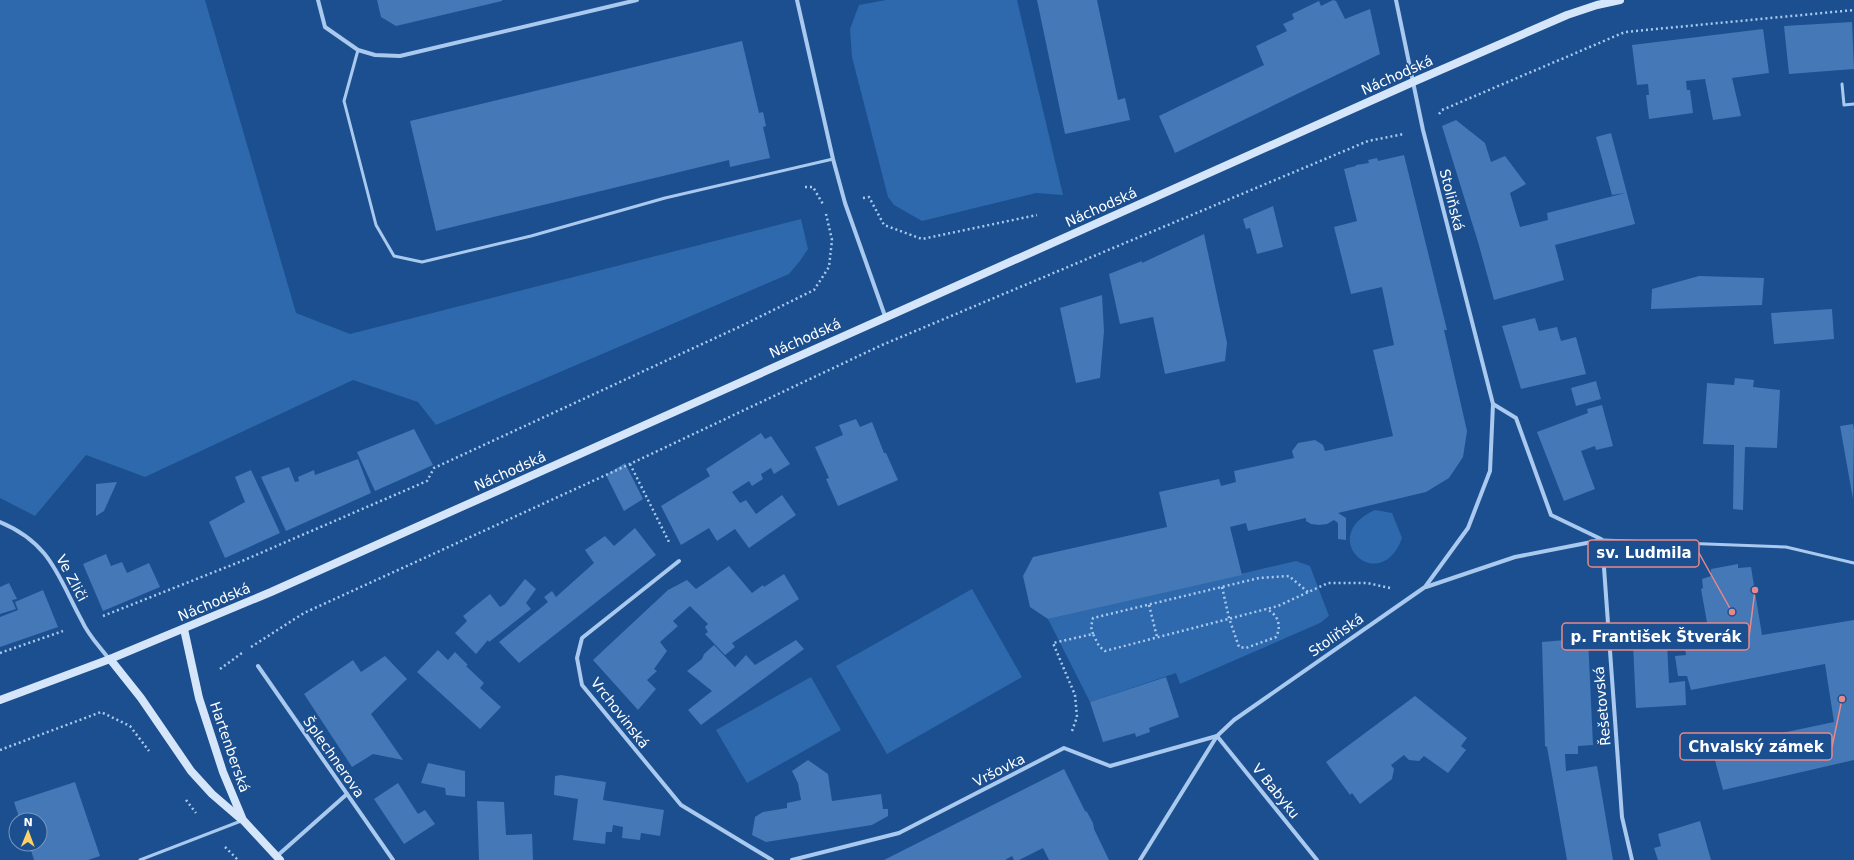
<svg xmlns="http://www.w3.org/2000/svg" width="1854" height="860" font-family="'DejaVu Sans',sans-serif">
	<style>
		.green { fill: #2e69ad }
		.building { fill: #4478b7 }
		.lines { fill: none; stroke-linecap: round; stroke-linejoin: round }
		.path { stroke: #a9c9ee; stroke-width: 2.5; stroke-dasharray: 2 3; stroke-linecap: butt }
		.lane { stroke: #a9c9ee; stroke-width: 3 }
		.street { stroke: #a9c9ee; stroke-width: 4 }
		.secondary { stroke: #d6e6fa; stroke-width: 8 }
		.labels { text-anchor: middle; stroke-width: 3.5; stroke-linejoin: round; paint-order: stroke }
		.street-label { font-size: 14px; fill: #fff; stroke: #1b4f8f }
		.leader { fill: none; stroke: #e88989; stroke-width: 1.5 }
		.callout-dot { fill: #e88989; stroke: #1b4f8f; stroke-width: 1.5 }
		.callout { fill: #1b4f8f; stroke: #e88989; stroke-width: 1.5 }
		.callout-label { font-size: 15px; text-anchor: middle; font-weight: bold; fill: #fff }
	</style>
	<rect width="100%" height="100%" fill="#1b4f8f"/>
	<g class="green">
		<polygon points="0,0 205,0 296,313 350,334 801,219 808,249 800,261 789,274 436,425 418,402 353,380 145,477 86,455 35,516 0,498"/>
		<polygon points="886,0 1017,0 1063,195 1036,193 922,221 894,205 888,197 852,57 850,29 859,5"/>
		<path d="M1375,510L1392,513L1402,538C1380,598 1314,537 1375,510Z"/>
		<polygon points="1296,561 1310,566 1329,616 1320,623 1180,684 1176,673 1090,702 1048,619"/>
		<polygon points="972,589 1022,677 887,754 836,666"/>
		<polygon points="811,677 841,730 747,783 716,730"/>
	</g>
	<g class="building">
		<polygon points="377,0 502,0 502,1 396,26 381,17"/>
		<polygon points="1037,0 1097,0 1118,100 1125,98 1130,120 1065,134"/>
		<polygon points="1333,0 1336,1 1345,19 1370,9 1380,54 1175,153 1159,116 1264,65 1256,46 1287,31 1283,24 1294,19 1292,14 1319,1 1321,6"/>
		<polygon points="1852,22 1854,69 1789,74 1784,26"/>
		<polygon points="1763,29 1769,73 1732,78 1741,116 1713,120 1705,79 1686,81 1687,90 1690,90 1693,113 1649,119 1646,95 1649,95 1648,84 1637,85 1632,45"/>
		<polygon points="742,41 759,113 763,112 766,126 763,127 770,158 730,167 729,160 436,231 410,121"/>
		<polygon points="1456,120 1485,143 1491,162 1505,156 1526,184 1510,193 1520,227 1548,220 1547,213 1625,193 1612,195 1596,137 1611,133 1635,224 1555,245 1564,280 1494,300 1478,242 1442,126"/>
		<polygon points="1404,155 1447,330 1444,330 1467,431 1463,457 1449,478 1426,492 1338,513 1346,518 1346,540 1338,539 1338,523 1334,520 1327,524 1319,525 1311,524 1306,521 1306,518 1248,531 1246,523 1230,527 1242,575 1048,619 1030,607 1023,576 1033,557 1167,527 1159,492 1219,479 1221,486 1236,482 1234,471 1294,458 1292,451 1298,443 1315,440 1323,445 1325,451 1393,436 1373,350 1394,345 1382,287 1351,294 1334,227 1357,221 1344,169 1356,166 1356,165 1369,163 1368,160 1377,158 1378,161"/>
		<polygon points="1273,206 1283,247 1257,254 1250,228 1246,229 1243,219"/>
		<polygon points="1204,234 1227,343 1225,361 1165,374 1153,317 1120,324 1109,274 1142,261 1142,263"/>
		<polygon points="1699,276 1764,278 1762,305 1651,309 1652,289"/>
		<polygon points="1102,295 1104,331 1100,378 1076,383 1060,308"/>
		<polygon points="1832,309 1834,339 1774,344 1771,313"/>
		<polygon points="1535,318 1539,331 1557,327 1561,341 1576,337 1586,374 1521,389 1502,326"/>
		<polygon points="1735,378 1754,380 1753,387 1780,390 1777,448 1745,447 1743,510 1733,509 1734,445 1703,444 1707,383 1734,385"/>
		<polygon points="1596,381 1601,399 1576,406 1571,388"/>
		<polygon points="1602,405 1613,446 1596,450 1595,446 1581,451 1595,489 1564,501 1537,432 1588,413 1587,409"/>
		<polygon points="856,419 860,427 872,422 884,453 886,453 898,480 838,506 826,479 829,478 815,447 843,435 839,425"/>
		<polygon points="1853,424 1854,430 1853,499 1840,426"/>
		<polygon points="414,429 433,465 375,491 357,452"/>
		<polygon points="761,433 765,439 771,436 790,464 774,474 771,468 761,474 763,479 752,486 749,481 732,492 740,503 746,500 756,514 782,495 796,515 749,548 735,529 717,541 709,528 681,545 661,506 710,476 706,469"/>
		<polygon points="358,459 371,493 286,531 261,477 289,467 295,482 299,481 298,477 314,470 315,475"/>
		<polygon points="625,463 643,499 624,511 606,475"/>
		<polygon points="251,470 280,533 225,558 209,522 245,502 235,477"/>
		<polygon points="117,482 104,511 96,516 96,484"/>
		<polygon points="635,528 656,555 519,663 499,642 548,602 544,597 552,591 556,597 594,563 585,550 605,536 614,546"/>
		<polygon points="106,554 111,566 122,562 127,573 149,563 160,587 103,611 83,564"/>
		<polygon points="1738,564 1738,568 1751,567 1762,635 1854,620 1854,760 1723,790 1713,753 1778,739 1777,734 1834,722 1825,664 1691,690 1687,676 1678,676 1675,656 1686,655 1685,648 1711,645 1701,589 1703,588 1702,579 1711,576 1711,569"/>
		<polygon points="729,566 752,593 763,585 764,587 784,574 799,599 732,643 735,647 725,655 705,634 708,632 705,627 708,624 690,606 673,621 678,626 660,642 667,651 654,669 657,671 647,680 656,689 638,710 593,660 668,590 687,580 696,589"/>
		<polygon points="525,579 536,589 526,603 531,609 489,642 488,640 476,654 455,633 467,621 463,616 490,594 500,607 505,604"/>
		<polygon points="9,583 17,599 12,600 16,609 0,614 0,587"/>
		<polygon points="43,590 58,627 0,647 0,617 18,610 15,602"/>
		<polygon points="1588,638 1593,745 1578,746 1578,754 1565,754 1566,771 1597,766 1613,860 1567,860 1547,747 1545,746 1542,642"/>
		<polygon points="796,640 804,649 701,725 688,710 712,691 687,671 702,659 704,654 714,645 735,667 746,655 755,665"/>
		<polygon points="1667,643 1669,683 1685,681 1686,705 1636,708 1633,644"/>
		<polygon points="438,650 448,660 455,652 468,665 466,666 484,683 480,688 501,707 480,729 417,672"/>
		<polygon points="385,656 407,679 371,714 403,760 373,754 352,767 304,694 353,660 361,672"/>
		<polygon points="1166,677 1179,717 1149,728 1150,732 1136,737 1135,733 1103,742 1090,702"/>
		<polygon points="1415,696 1467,738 1461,746 1466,750 1448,773 1424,756 1419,761 1409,760 1404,755 1391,765 1394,769 1392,779 1360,804 1352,793 1350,795 1326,762"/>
		<polygon points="808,760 828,774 832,801 881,794 883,809 888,809 888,816 872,825 766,842 752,835 755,817 758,815 763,812 787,808 787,803 801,800 798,783 792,771"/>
		<polygon points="428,763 465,771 465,797 446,795 445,788 421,783"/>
		<polygon points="1064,769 1085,811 1087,812 1093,823 1094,829 1109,860 1049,860 1043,848 1019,860 1014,860 1012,856 1005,860 884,860"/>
		<polygon points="561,775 606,782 603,800 664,810 660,836 641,833 640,840 622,838 623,827 613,825 612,832 606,832 605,844 573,840 578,799 554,795 555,776"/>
		<polygon points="75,782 100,856 88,860 34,860 29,844 40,844 40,820 20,820 14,802"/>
		<polygon points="398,783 418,814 425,810 435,824 404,844 374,799"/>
		<polygon points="477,801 504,802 506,835 532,834 533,860 479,860"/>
		<polygon points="1700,821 1711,860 1658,860 1654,848 1661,846 1658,834"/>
	</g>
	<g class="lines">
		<g class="path">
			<polyline points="1439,114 1442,110 1625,32 1854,10"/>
			<polyline points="805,187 813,187 824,206"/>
			<polyline points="863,198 869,197 884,225 922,239 1037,215"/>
			<polyline points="630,464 670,544"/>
			<path d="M1222,587L1229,618L1239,647L1246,648L1276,637C1282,626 1278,614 1266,609"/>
			<polyline points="1149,605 1157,637"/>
			<polyline points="103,616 242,561 427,481 434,468 739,327 814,290 829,267 832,240 826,214"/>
			<polyline points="1093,634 1091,627 1093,618 1259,578 1289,576 1308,592"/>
			<polyline points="251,647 304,613 630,464 882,345 1368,141 1404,134"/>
			<polyline points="0,653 63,631"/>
			<polyline points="220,669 242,653"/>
			<polyline points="1072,731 1077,717 1075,695 1053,643 1093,634 1099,646 1105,651 1278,606 1328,583 1367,583 1390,588"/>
			<polyline points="0,750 101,712 130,726 149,751"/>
			<polyline points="186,800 196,813"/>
			<polyline points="225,847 238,860"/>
		</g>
		<g class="lane">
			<polyline points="358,50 344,101 376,225 394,256 422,262 531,236 665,198 833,159"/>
			<polyline points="1842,84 1844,105 1854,104"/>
			<polyline points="1602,540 1786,547 1854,563"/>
			<polyline points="140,860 241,821"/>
		</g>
		<g class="street">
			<polyline points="318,0 325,27 358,50 375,55 400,56 637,0"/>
			<polyline points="797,0 833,159 845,203 885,316"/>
			<polyline points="1493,404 1516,418 1551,515 1601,539"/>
			<path d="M0,522C51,543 58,577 82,621C88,635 100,647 109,659"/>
			<polyline points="679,561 582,638 577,658 582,685 681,805 772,860"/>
			<polyline points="1426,587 1515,557 1602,540 1622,817 1632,860"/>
			<polyline points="258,666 393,860"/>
			<polyline points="1217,736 1317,860"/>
			<polyline points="277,856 347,794"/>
			<polyline points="792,860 899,833 1064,748 1110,766 1217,736"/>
			<polyline points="1140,860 1217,736 1234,720 1425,587 1468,528 1490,471 1493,404 1423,130 1396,0"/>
		</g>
		<g class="secondary">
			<polyline points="184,629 199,698 223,772 243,820 280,860"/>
			<polyline points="110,659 141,698 191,771 212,794 241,819"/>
			<polyline points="0,700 110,659 271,592 1413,82 1567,15 1597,5 1620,0"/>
		</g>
	</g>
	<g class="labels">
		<g class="street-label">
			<text transform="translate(1397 75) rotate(-24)" y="5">Náchodská</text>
			<text transform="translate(1452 200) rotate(76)" y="5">Stoliňská</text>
			<text transform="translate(1101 207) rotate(-24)" y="5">Náchodská</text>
			<text transform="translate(805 338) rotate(-24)" y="5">Náchodská</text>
			<text transform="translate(510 471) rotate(-24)" y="5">Náchodská</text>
			<text transform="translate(72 578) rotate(62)" y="5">Ve Zliči</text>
			<text transform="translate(214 602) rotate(-23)" y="5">Náchodská</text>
			<text transform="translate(1336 635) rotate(-35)" y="5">Stoliňská</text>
			<text transform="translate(1602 706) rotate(-95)" y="5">Řešetovská</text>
			<text transform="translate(620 713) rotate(52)" y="5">Vrchovinská</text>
			<text transform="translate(230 747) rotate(71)" y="5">Hartenberská</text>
			<text transform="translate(334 757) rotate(55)" y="5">Šplechnerova</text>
			<text transform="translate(999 770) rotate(-27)" y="5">Vršovka</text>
			<text transform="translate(1276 791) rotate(51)" y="5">V Babyku</text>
		</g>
	</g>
	<path class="leader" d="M1732 612L1699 553M1755 590L1749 637M1842 699L1832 747"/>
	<g class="callout-dot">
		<circle cx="1732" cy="612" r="4"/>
		<circle cx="1755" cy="590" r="4"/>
		<circle cx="1842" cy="699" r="4"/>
	</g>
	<g class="callout">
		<rect x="1588" y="540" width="111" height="27" rx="4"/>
		<rect x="1562" y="623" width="187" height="27" rx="4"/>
		<rect x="1680" y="733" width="152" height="27" rx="4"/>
	</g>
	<g class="callout-label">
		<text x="1644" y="558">sv. Ludmila</text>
		<text x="1656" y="642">p. František Štverák</text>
		<text x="1756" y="752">Chvalský zámek</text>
	</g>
	<g transform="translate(28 832) rotate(1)"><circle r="19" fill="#1b4f8f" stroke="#7695bc"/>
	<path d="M0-3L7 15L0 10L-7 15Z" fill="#ffd166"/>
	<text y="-6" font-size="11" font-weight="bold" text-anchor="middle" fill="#ffffff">N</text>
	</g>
</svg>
